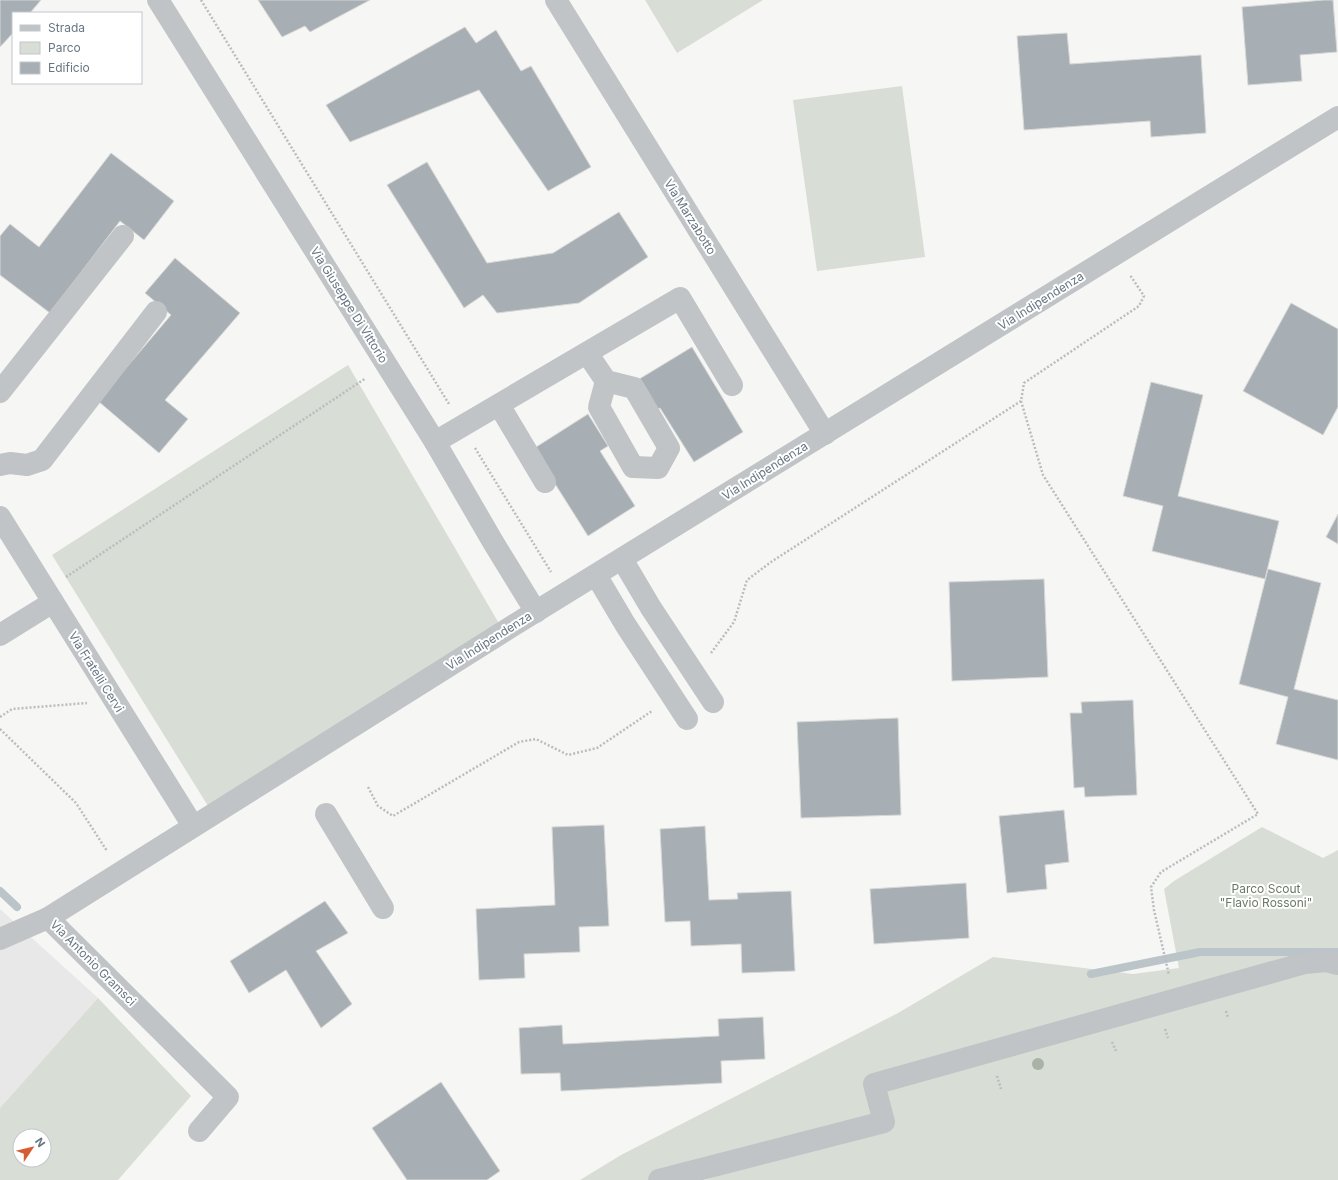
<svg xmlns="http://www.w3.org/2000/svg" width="1338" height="1180" font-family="Inter,sans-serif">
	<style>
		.built { fill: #e7e8e7 }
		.green { fill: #d8ddd5; fill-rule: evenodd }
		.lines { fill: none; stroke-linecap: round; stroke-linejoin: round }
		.stream { stroke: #bac4c9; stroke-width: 8 }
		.building { fill: #a7afb4; stroke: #d8d8d6 }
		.path { stroke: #babdbf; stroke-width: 2.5; stroke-dasharray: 2 2; stroke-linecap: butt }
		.minor { stroke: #c0c4c7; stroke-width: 22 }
		.tree { fill: #a9b2a6 }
		.labels { text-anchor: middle; stroke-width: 4; stroke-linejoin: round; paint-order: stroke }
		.street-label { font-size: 12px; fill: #677683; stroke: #fff }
		.park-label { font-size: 12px; fill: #6a7a66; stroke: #fff }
	</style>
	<rect width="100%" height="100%" fill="#f6f7f4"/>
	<polygon class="built" points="0,909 98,998 0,1108"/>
	<g class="green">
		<polygon points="645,0 763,0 677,53"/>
		<polygon points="902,86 925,257 817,271 793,100"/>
		<polygon points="348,365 504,632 213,814 52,555"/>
		<polygon points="1262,827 1323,858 1338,850 1338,1180 705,1180 722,1174 649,1180 580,1180 621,1155 898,1013 993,957 1133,974 1179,968 1164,889 1174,881"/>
		<path d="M98,998L191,1096L118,1180H0V1108ZM20,1136H44V1160H20Z"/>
	</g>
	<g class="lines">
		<g class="stream">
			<polyline points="0,891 17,907"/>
			<polyline points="1091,974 1200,952 1338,952"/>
		</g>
	</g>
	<g class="building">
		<polygon points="0,0 41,0 30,13 13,13 13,33 0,47"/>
		<polygon points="258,0 370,0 310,32 305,26 282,37"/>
		<polygon points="1324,0 1333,0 1337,52 1300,55 1302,81 1248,85 1242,7"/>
		<polygon points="465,27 476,43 496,30 521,71 531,66 591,167 548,191 479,90 350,142 326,105"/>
		<polygon points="1067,33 1070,64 1201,55 1206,133 1151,137 1150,121 1024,130 1017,36"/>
		<polygon points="111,153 174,201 144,240 120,221 50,313 0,275 0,236 10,224 39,247"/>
		<polygon points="427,162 487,263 553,253 619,212 648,257 579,303 497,313 483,295 464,308 387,185"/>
		<polygon points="175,258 240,313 165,400 188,419 159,453 98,401 171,315 145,293"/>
		<polygon points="1291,303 1338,329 1338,407 1323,435 1243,391"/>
		<polygon points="692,347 743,432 694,462 660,408 655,410 636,381"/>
		<polygon points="1151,382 1203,395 1178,496 1279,521 1265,579 1152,551 1163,506 1123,496"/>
		<polygon points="588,414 608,446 600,451 635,506 588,536 533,449"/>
		<polygon points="1338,514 1338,544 1326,537"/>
		<polygon points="1268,569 1321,583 1294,689 1338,700 1338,760 1276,744 1288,697 1239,684"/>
		<polygon points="1044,579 1048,677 952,681 949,582"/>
		<polygon points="1133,700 1137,795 1085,797 1084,787 1074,788 1070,713 1082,713 1081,702"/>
		<polygon points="898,718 901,815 801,818 797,722"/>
		<polygon points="1064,810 1069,862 1045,865 1047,889 1007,893 999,816"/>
		<polygon points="604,825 609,926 579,927 580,952 524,954 525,978 479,980 476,909 555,905 552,827"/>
		<polygon points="705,826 709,900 738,899 737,893 791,891 795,971 742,973 741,944 691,946 690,921 665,922 660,829"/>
		<polygon points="966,883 969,938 874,944 870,889"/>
		<polygon points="325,901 348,933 316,951 352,1004 321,1028 286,970 249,993 230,961"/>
		<polygon points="763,1017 765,1059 721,1061 722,1083 561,1091 560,1073 521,1074 519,1028 562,1025 563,1044 719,1036 718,1019"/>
		<polygon points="441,1082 500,1171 487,1180 407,1180 372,1128"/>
	</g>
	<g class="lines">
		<g class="path">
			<polyline points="201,0 449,404"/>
			<polyline points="1021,401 1043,475 1258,814 1161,872 1151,887 1154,910 1169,975"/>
			<polyline points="475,448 551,572"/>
			<polyline points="66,577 366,378"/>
			<polyline points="711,653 734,622 747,580 771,562 1021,401 1024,383 1139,306 1144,296 1130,275"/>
			<polyline points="0,717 12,709 87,703"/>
			<polyline points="0,729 76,803 107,851"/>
			<polyline points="368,787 378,806 393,816 519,742 536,739 568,755 597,748 652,711"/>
			<polyline points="1226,1011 1228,1018"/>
			<polyline points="1165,1029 1168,1038"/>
			<polyline points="1112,1042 1116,1051"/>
			<polyline points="997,1076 1001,1089"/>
		</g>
		<g class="minor">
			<polyline points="158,0 435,442 493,542 536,612"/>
			<polyline points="556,0 825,434"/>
			<polyline points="587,353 606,381 599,407 633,467 658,468 669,448 634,388 606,381"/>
			<polyline points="0,392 123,236"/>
			<polyline points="499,405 545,482"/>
			<polyline points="435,442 680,298 732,385"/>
			<polyline points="0,465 10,463 27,465 42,460 156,312"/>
			<polyline points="0,517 193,826"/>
			<polyline points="622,559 651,608 713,702"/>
			<polyline points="596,575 625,624 687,719"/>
			<polyline points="0,635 53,602"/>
			<polyline points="326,814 383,908"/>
			<polyline points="0,939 48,918"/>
			<polyline points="199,1131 228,1097 48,918 514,625 1338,117"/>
			<polyline points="659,1180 884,1122 874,1084 1305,963 1326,961 1338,964"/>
		</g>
	</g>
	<circle class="tree" cx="1038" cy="1064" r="6"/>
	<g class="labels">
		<g class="street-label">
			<text transform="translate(690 217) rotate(58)" y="4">Via Marzabotto</text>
			<text transform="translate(1041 301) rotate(-32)" y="4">Via Indipendenza</text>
			<text transform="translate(349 305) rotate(58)" y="4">Via Giuseppe Di Vittorio</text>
			<text transform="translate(765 471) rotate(-32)" y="4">Via Indipendenza</text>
			<text transform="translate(489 641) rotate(-32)" y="4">Via Indipendenza</text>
			<text transform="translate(96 672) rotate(58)" y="4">Via Fratelli Cervi</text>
			<text transform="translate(93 963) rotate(45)" y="4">Via Antonio Gramsci</text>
		</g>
		<g class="park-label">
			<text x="1266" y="893">Parco Scout<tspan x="1266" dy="14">"Flavio Rossoni"</tspan></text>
		</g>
	</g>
	<rect x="12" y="12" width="130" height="72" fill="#ffffff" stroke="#c2c8cd"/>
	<rect x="20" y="25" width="20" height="6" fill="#c0c4c7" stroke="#c2c8cd"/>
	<text x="48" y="32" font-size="12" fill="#677683">Strada</text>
	<rect x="20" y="42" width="20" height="12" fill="#d8ddd5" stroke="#c2c8cd"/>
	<text x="48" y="52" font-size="12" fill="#677683">Parco</text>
	<rect x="20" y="62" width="20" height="12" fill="#a7afb4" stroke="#c2c8cd"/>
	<text x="48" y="72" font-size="12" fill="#677683">Edificio</text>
	<g transform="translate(32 1148) rotate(55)"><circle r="19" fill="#ffffff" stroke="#c2c8cd"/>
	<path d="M0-3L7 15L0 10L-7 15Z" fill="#d85c32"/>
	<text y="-6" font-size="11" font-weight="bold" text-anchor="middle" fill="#677683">N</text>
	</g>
</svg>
